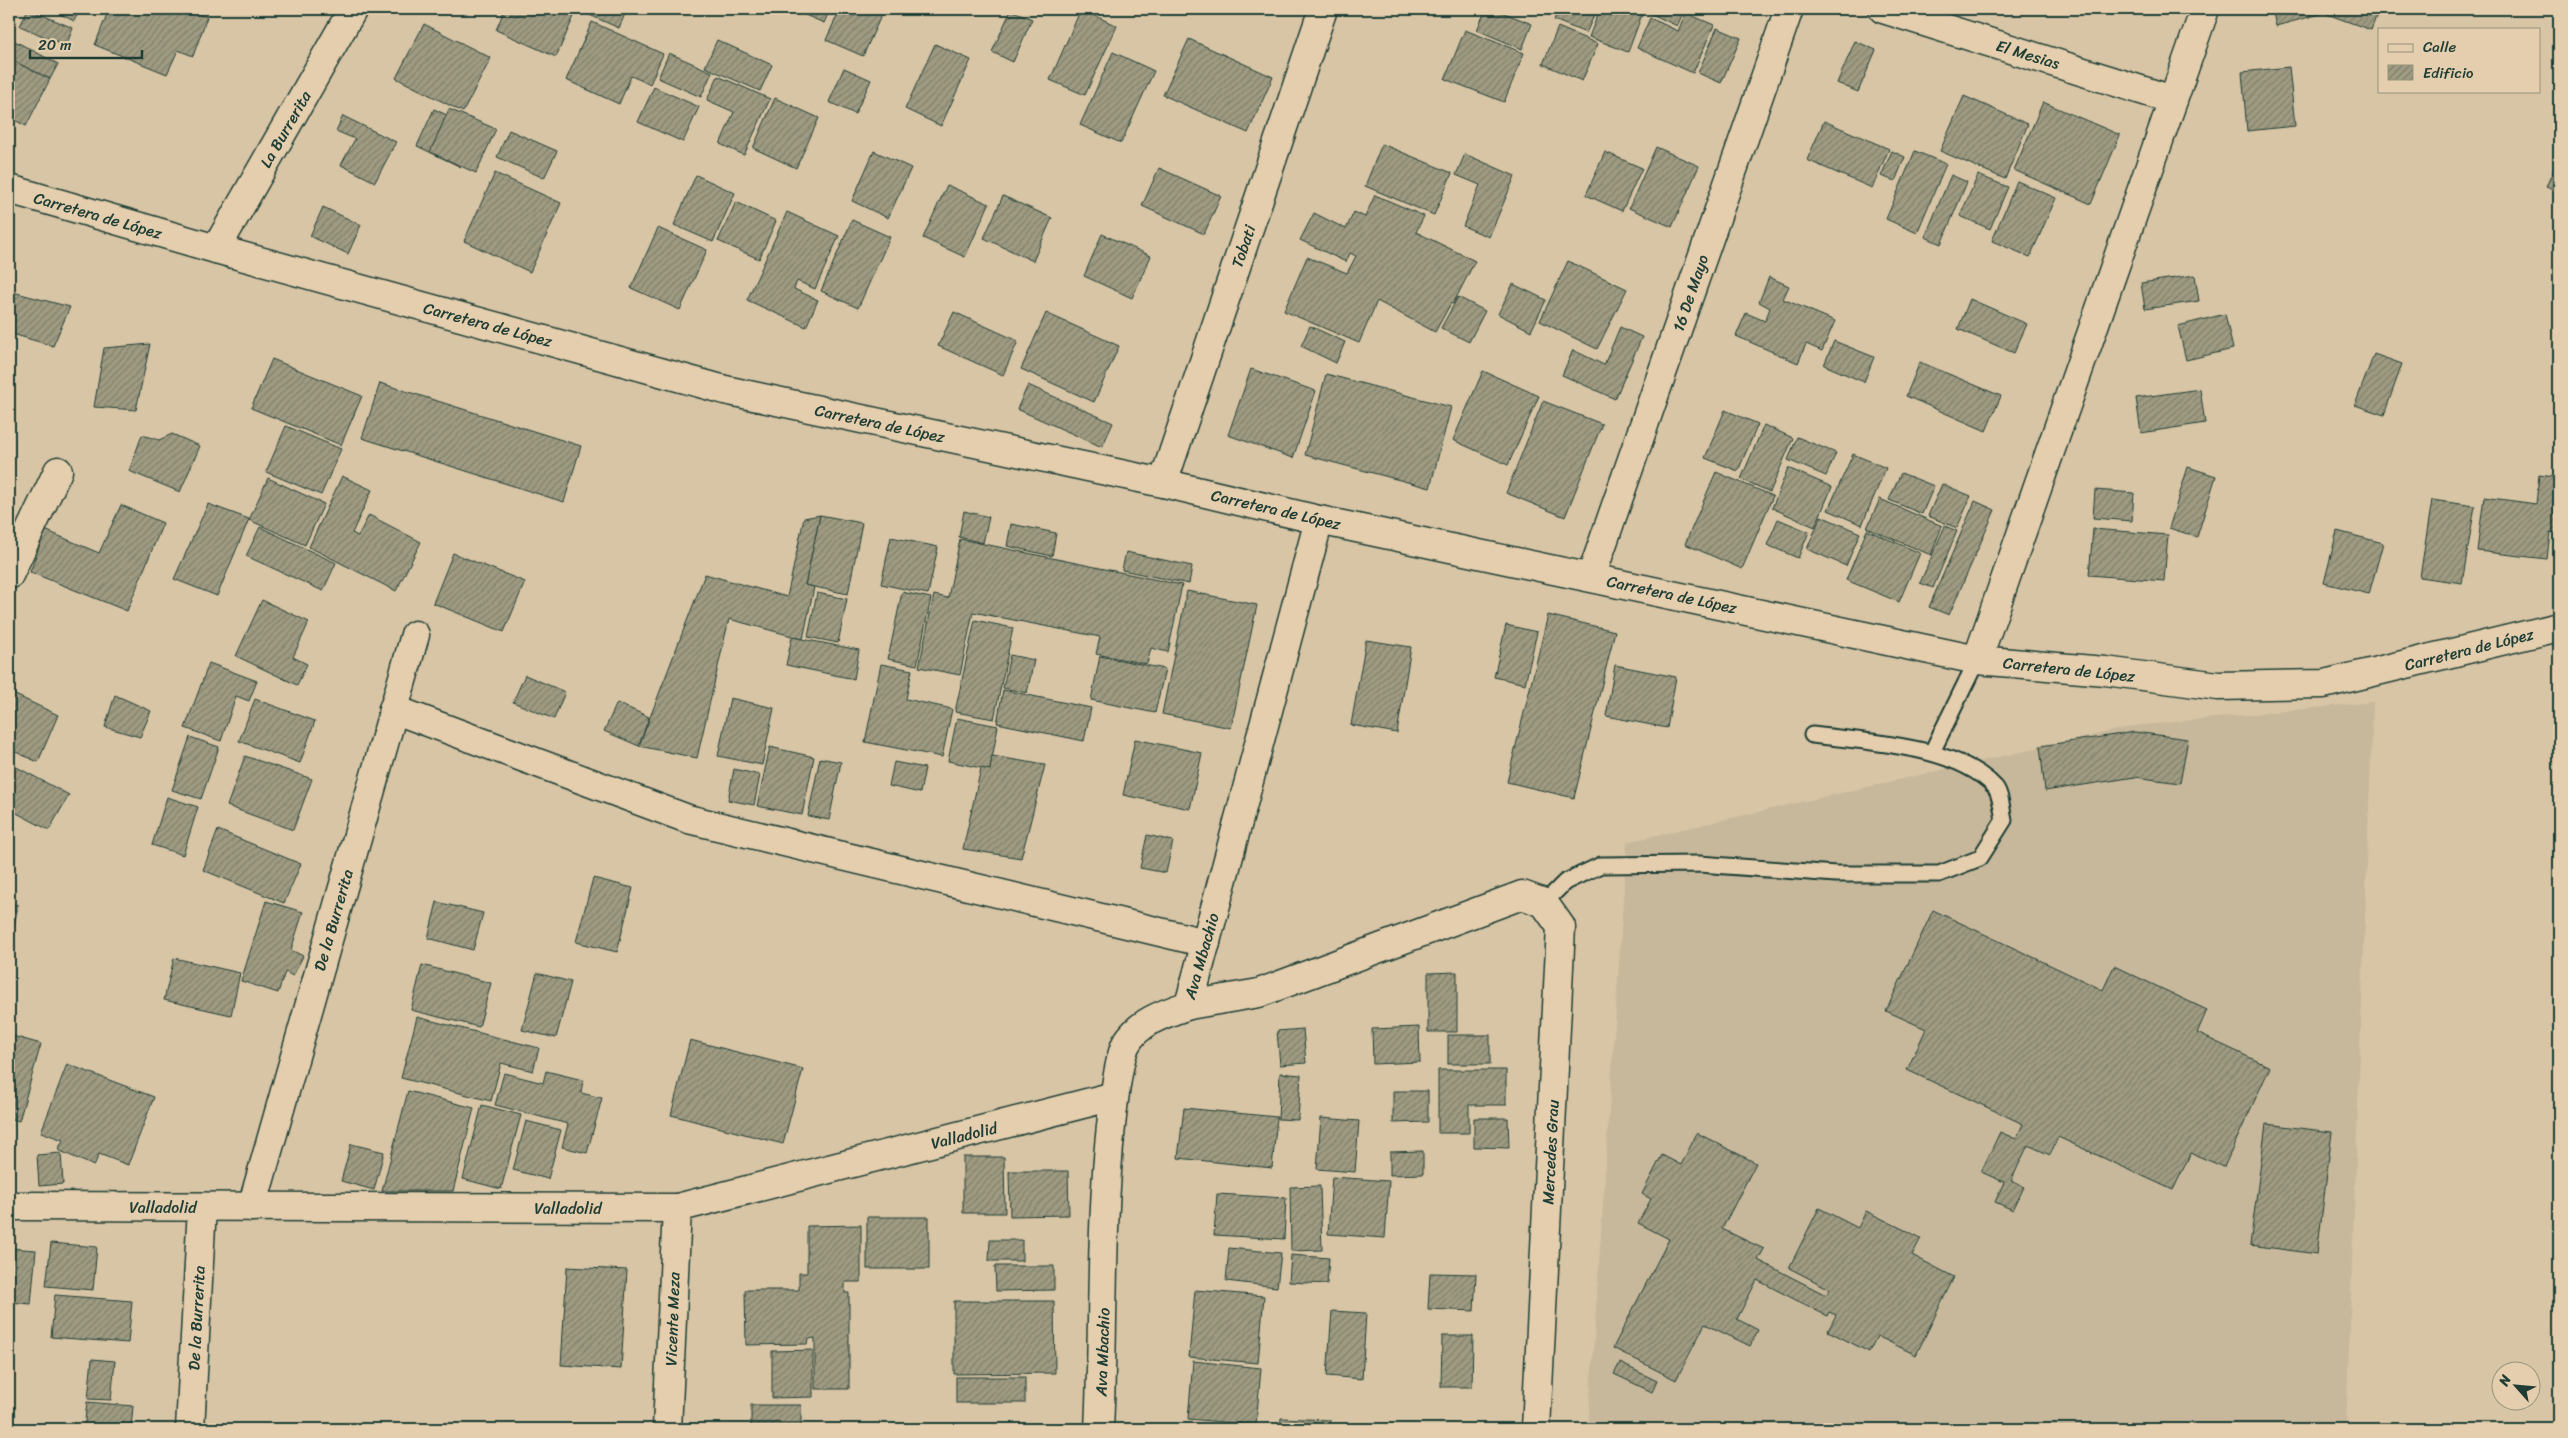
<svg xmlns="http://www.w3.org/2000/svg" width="2568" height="1438" font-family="Sriracha,sans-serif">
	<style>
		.built { fill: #c7b89b }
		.building { fill: url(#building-hatch); stroke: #1f3d34 }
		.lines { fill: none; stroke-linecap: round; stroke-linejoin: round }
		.lane-casing { stroke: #1f3d34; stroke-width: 19 }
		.street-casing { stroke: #1f3d34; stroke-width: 31 }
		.secondary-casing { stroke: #1f3d34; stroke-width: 31 }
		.lane { stroke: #e4cead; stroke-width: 15 }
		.street { stroke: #e4cead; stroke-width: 28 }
		.secondary { stroke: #e4cead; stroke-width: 28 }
		.labels { text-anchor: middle; stroke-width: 4.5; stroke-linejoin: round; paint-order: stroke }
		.street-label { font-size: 16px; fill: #1f3d34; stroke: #e4cead }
	</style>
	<defs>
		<pattern id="building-hatch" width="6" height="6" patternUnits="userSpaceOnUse" patternTransform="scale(1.25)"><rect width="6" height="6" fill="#9f9b82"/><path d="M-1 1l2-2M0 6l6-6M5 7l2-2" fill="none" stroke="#81806b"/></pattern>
	</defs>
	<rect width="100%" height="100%" fill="#d8c5a6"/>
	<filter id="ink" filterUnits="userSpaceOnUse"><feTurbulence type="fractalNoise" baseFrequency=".02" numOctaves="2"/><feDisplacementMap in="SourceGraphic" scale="10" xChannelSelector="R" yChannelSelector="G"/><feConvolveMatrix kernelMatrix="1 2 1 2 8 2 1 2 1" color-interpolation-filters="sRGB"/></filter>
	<g filter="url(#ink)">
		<polygon class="built" points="2373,702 2346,1429 1588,1429 1627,842 2134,726"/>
		<g class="building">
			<polygon points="28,9 73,28 66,46 20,26"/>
			<polygon points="50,9 80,9 74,21"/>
			<polygon points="109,9 184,9 207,17 193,56 178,50 167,74 95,45"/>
			<polygon points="505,9 563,9 575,14 556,57 496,30"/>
			<polygon points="576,9 627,9 619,28"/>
			<polygon points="791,9 830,9 824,23"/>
			<polygon points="840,9 884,9 863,56 826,40"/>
			<polygon points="1081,9 1117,26 1085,95 1050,80"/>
			<polygon points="1486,9 1494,9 1532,24 1522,49 1477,30"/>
			<polygon points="1559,9 1597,9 1586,33 1554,20"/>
			<polygon points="1600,9 1644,9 1628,52 1589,37"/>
			<polygon points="1649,9 1685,9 1677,26 1648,12"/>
			<polygon points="2272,9 2379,9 2371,30 2324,13 2276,26"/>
			<polygon points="1011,10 1032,19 1013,62 992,52"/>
			<polygon points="1686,13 1714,25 1693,73 1637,48 1650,18 1678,31"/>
			<polygon points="592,22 663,54 650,84 631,76 619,104 566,80"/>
			<polygon points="424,24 491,58 463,112 396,78"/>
			<polygon points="1558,27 1598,44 1582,81 1543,64"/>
			<polygon points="1717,28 1741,38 1721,83 1698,73"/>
			<polygon points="1465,30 1524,53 1504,102 1445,79"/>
			<polygon points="1189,39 1273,77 1248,133 1163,95"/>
			<polygon points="13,40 58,64 50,79 9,59 9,48"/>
			<polygon points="717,40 772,65 760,91 705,67"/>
			<polygon points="1855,41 1876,50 1858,92 1837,83"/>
			<polygon points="935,44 971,60 941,126 905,109"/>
			<polygon points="1113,52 1154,71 1121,143 1080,125"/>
			<polygon points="669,53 712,72 701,97 658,78"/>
			<polygon points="9,59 50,79 26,126 9,117"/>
			<polygon points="2289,67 2295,126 2247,131 2242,72"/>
			<polygon points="844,68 871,80 855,114 829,102"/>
			<polygon points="718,76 770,99 744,155 720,144 734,112 707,100"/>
			<polygon points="654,87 699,107 683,142 638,122"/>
			<polygon points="1964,96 2028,124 2005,179 1940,151"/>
			<polygon points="775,98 819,118 796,168 753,148"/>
			<polygon points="2043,102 2120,135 2091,204 2014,170"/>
			<polygon points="434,109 478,130 461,167 417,146"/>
			<polygon points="449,109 496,129 476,173 430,152"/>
			<polygon points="343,116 396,142 375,182 341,165 355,139 336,131"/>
			<polygon points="1824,121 1889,149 1872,188 1807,160"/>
			<polygon points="509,130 557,151 544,178 497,157"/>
			<polygon points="1382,144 1452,173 1434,215 1365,186"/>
			<polygon points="1656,147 1699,166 1672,227 1629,208"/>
			<polygon points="874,151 911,168 888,218 852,201"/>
			<polygon points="1892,151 1905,157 1895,181 1881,176"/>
			<polygon points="1915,151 1946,164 1917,233 1886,219"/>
			<polygon points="1605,152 1642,168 1622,211 1586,195"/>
			<polygon points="1465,154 1515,176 1489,237 1463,226 1480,185 1456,175"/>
			<polygon points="2559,157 2559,192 2546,187"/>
			<polygon points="1159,168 1221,196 1204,234 1142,206"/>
			<polygon points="495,173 561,203 530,272 464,241"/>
			<polygon points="696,175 735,193 713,242 674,225"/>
			<polygon points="1951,175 1967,182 1941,244 1925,237"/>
			<polygon points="1978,175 2008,187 1990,229 1960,216"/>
			<polygon points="2017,181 2056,198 2030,257 1992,241"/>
			<polygon points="947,185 989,204 965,257 923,238"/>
			<polygon points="1375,195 1424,216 1416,232 1475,261 1453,304 1451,303 1435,332 1377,301 1359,343 1284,311 1307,257 1347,273 1356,256 1350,253 1346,262 1300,240 1314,213 1346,229 1354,212 1365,217"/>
			<polygon points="1003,196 1052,218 1033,261 984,238"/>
			<polygon points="736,202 776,221 759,259 718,241"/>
			<polygon points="323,207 361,225 348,254 310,236"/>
			<polygon points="787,212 839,236 815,289 797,281 794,289 818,300 806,327 747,300"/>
			<polygon points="852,220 890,237 858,308 821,291"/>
			<polygon points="658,228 707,250 680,310 631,288"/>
			<polygon points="1102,234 1151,256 1132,298 1084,276"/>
			<polygon points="1568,261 1627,289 1597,349 1540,321"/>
			<polygon points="2195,275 2199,301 2145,309 2141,283"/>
			<polygon points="1769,277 1789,286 1783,299 1835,321 1822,351 1806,344 1798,363 1736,336 1746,313 1765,321 1770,308 1759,302"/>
			<polygon points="1513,284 1546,300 1531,331 1498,314"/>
			<polygon points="9,291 70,307 53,346 9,333"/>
			<polygon points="1458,297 1485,311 1469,342 1441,328"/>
			<polygon points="1970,299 2027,324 2014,353 1958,329"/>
			<polygon points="954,312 1018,341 1003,375 938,346"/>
			<polygon points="1046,313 1119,346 1094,402 1021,369"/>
			<polygon points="2225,314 2233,349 2186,360 2178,326"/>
			<polygon points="1310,326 1345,342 1336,363 1301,346"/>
			<polygon points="1620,327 1642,337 1615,399 1562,375 1573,350 1604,365"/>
			<polygon points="1834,341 1874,357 1864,382 1824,365"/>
			<polygon points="150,344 136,410 94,407 104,348"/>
			<polygon points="2374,354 2402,364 2384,415 2355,405"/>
			<polygon points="272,359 362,396 341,445 251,408"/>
			<polygon points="1920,362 2001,396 1986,431 1906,396"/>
			<polygon points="1251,369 1316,391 1293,458 1228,435"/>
			<polygon points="1483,371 1539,396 1508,465 1453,440"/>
			<polygon points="1326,374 1451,407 1430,488 1305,455"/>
			<polygon points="380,383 581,446 564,502 362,438"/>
			<polygon points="1028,385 1113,423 1102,447 1017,409"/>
			<polygon points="2200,389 2205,423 2141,433 2136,398"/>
			<polygon points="1543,401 1602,424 1565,517 1506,493"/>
			<polygon points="1725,410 1758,424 1738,471 1705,458"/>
			<polygon points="1764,425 1793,438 1770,492 1741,479"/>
			<polygon points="286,426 341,449 321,495 266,472"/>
			<polygon points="172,434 200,446 180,492 129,471 142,435 159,440"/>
			<polygon points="1797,437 1836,453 1826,476 1788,460"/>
			<polygon points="1853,454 1886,468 1862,525 1828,510"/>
			<polygon points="2188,467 2216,476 2197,537 2169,528"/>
			<polygon points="1788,468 1832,487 1815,527 1772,508"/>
			<polygon points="1716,472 1773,496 1742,569 1685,544"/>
			<polygon points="1901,473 1934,486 1922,514 1889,500"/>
			<polygon points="2539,475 2559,478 2559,534 2550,532 2547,559 2477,551 2484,497 2536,504"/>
			<polygon points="342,476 372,490 352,533 358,536 369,515 421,542 396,591 309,547"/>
			<polygon points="268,478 324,504 305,545 249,520"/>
			<polygon points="1942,484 1971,496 1957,528 1928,516"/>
			<polygon points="2095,490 2134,493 2132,521 2093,518"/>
			<polygon points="1880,499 1942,526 1931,555 1867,528"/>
			<polygon points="2432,500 2475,506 2462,583 2420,577"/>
			<polygon points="1975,501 1995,510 1949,615 1929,607"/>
			<polygon points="208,504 249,519 217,596 174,579"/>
			<polygon points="121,505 163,523 127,611 30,572 45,530 99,553"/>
			<polygon points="964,511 989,517 983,543 959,537"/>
			<polygon points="820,515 862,523 848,594 805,585"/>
			<polygon points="820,515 805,585 814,587 803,639 729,619 697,758 639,746 705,574 787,597 804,518"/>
			<polygon points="1821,516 1860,533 1846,566 1807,549"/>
			<polygon points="1778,519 1809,532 1798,558 1767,545"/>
			<polygon points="1011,524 1056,533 1052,556 1007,546"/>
			<polygon points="1945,526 1957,531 1933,588 1920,583"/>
			<polygon points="260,527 336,563 323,591 246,556"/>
			<polygon points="2093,529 2168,535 2164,581 2089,575"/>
			<polygon points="1867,530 1920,553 1899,602 1846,580"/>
			<polygon points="2337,531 2383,543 2369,594 2324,583"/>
			<polygon points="891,537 938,547 928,594 881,584"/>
			<polygon points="960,539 1182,585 1168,652 1151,648 1147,664 1096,654 1100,637 973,612 960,675 919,667 934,595 948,598"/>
			<polygon points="1126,552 1192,566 1189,584 1122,570"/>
			<polygon points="453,553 525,582 504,632 433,603"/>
			<polygon points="1187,591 1257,605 1231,728 1162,714"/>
			<polygon points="902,592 931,598 917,665 888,659"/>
			<polygon points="817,593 847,599 838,643 808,637"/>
			<polygon points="262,600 309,622 293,657 307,664 297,685 236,656"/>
			<polygon points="1548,615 1615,631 1574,798 1507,782"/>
			<polygon points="975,620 1013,628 994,719 955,712"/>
			<polygon points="1506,625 1537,632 1525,684 1494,677"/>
			<polygon points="792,637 859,650 854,679 786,665"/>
			<polygon points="1366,640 1411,647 1397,733 1351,725"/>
			<polygon points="1010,655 1034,660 1027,693 1003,688"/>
			<polygon points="1100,656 1165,669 1155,713 1091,700"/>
			<polygon points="209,663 257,681 249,701 236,696 221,741 185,728"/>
			<polygon points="881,664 912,670 906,699 952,709 942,757 865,742"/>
			<polygon points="1615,665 1676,677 1667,728 1606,716"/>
			<polygon points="525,675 565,692 554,719 513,702"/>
			<polygon points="1003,690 1091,708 1084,741 997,723"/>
			<polygon points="9,692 58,715 38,762 9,749"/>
			<polygon points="115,695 151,711 140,737 105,727"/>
			<polygon points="730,698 774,708 762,765 718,756"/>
			<polygon points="255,699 315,721 300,763 239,741"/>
			<polygon points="617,703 649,717 639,746 604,731"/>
			<polygon points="957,718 998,726 990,770 948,761"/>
			<polygon points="2135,732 2188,739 2180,783 2135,777 2045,791 2040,746"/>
			<polygon points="190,737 219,747 201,799 172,790"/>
			<polygon points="1135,739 1202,753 1190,809 1123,795"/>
			<polygon points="770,747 814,757 802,815 757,806"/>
			<polygon points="245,756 312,779 293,830 227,806"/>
			<polygon points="992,756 1045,765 1021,858 963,849 981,768 990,770"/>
			<polygon points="820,758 841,762 829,820 808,816"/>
			<polygon points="894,762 925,768 920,793 889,786"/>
			<polygon points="9,763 69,795 49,830 9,809"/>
			<polygon points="734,769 760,775 754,805 728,800"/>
			<polygon points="167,797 198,807 183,855 152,845"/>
			<polygon points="218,830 301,864 284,903 203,870"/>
			<polygon points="1147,835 1173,841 1166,873 1140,868"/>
			<polygon points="593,878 633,888 617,952 576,942"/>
			<polygon points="266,901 303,912 291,950 303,956 293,976 285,972 278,993 241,981"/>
			<polygon points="437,902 483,913 473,950 428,938"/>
			<polygon points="9,903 18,905 9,953"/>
			<polygon points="1933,910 2103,990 2114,966 2207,1010 2197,1033 2270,1067 2224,1167 2191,1153 2173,1190 2058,1137 2050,1155 2028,1145 2011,1181 2024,1187 2013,1210 1995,1202 2004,1182 1981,1172 2000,1132 2016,1139 2023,1124 1907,1070 1926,1029 1886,1011"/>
			<polygon points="174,958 240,973 231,1015 164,1000"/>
			<polygon points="422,965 491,983 479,1027 411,1010"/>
			<polygon points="1457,972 1457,1032 1428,1032 1428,973"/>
			<polygon points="537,973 571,982 556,1038 522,1030"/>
			<polygon points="417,1017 539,1048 533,1071 501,1063 491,1101 401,1078"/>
			<polygon points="1419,1027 1420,1062 1373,1064 1372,1029"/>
			<polygon points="1303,1029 1306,1063 1280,1065 1277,1031"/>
			<polygon points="9,1035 41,1044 19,1121 9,1118"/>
			<rect x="1448" y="1035" width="42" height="29"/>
			<polygon points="690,1040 803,1069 783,1144 671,1115"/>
			<polygon points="67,1064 154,1097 128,1165 99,1154 94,1166 58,1150 63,1140 41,1132"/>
			<polygon points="1438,1070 1506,1070 1506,1105 1469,1105 1469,1133 1438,1133"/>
			<polygon points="546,1071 583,1080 581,1093 602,1098 587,1153 562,1147 568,1124 495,1105 504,1073 543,1083"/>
			<polygon points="1280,1073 1301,1075 1298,1120 1278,1119"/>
			<polygon points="408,1091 474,1108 453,1191 382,1191"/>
			<polygon points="1393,1091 1428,1091 1428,1122 1393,1123"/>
			<polygon points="482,1105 521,1115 501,1189 463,1179"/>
			<polygon points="1184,1108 1277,1117 1272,1168 1178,1158"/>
			<polygon points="1321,1118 1359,1121 1355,1172 1317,1169"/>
			<polygon points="1474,1118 1508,1118 1509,1148 1474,1147"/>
			<polygon points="526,1121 561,1130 548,1179 513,1170"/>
			<polygon points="2266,1124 2332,1132 2317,1254 2250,1245"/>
			<polygon points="1697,1133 1756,1163 1722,1229 1764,1249 1758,1260 1826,1295 1830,1289 1789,1268 1819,1208 1858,1228 1866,1211 1921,1238 1912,1255 1954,1277 1916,1355 1877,1336 1869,1352 1828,1331 1836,1315 1829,1312 1827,1316 1757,1280 1737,1319 1758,1330 1750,1346 1705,1324 1676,1380 1613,1348 1669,1239 1638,1223 1651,1199 1642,1194 1662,1155 1681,1165"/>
			<polygon points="351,1144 384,1152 374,1190 341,1181"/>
			<polygon points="1423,1151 1423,1174 1390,1175 1390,1152"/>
			<polygon points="61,1153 63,1184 39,1186 37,1155"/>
			<polygon points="963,1157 1004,1157 1005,1213 963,1213"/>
			<polygon points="1009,1171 1068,1171 1069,1215 1010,1216"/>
			<polygon points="1332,1177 1389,1181 1385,1238 1328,1234"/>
			<polygon points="1320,1186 1322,1250 1291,1251 1290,1187"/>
			<polygon points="1217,1194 1286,1198 1284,1239 1214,1235"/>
			<rect x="867" y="1217" width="62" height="52"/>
			<polygon points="861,1225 861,1282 845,1282 845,1293 849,1293 849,1389 815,1389 815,1338 808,1339 807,1344 746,1345 745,1290 799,1290 799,1273 807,1273 807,1226"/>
			<polygon points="990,1240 1022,1240 1022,1261 989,1261"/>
			<polygon points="51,1243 97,1247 93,1290 46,1286"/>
			<polygon points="9,1248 36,1250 31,1304 9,1302"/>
			<polygon points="1229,1248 1281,1253 1277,1287 1226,1281"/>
			<polygon points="1291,1255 1329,1258 1327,1284 1289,1282"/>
			<polygon points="995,1266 1054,1266 1054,1290 996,1291"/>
			<polygon points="567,1267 627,1270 621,1369 561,1365"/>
			<polygon points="1430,1273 1476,1274 1474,1311 1428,1309"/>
			<polygon points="1195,1290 1264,1296 1258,1363 1189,1357"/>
			<polygon points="55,1295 132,1301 128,1343 51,1337"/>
			<polygon points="954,1301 1054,1301 1055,1373 954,1374"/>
			<polygon points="1332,1311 1366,1313 1362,1379 1327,1376"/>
			<polygon points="1442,1336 1473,1336 1472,1387 1441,1387"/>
			<polygon points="813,1350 813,1397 772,1398 772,1351"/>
			<polygon points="92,1359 115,1361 111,1400 88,1399"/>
			<polygon points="1193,1361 1261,1368 1256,1425 1188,1419"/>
			<polygon points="1620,1363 1657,1381 1652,1392 1614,1374"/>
			<rect x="956" y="1377" width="69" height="26"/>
			<polygon points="87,1402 133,1406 131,1429 84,1429"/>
			<rect x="751" y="1405" width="50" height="24"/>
			<polygon points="1281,1418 1330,1420 1329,1429 1280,1429"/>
		</g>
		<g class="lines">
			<g class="lane-casing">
				<g id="lane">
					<polyline points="1932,752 1977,660"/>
					<path d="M1544,903L1565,882L1601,865L1699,864L1836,874H1939L1980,858L2004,820C2002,811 2001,794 1995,787C1956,745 1866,742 1812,735"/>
				</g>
			</g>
			<g class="street-casing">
				<g id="street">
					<polyline points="1883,9 2173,100"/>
					<polyline points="216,249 353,9"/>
					<polyline points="9,575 58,471"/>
					<polyline points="1591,577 1789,9"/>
					<polyline points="1977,660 2205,9"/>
					<polyline points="393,709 688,819 1206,943"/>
					<polyline points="1189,1005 1259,993 1522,895 1544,903 1561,927 1536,1429"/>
					<polyline points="9,1206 677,1208 1114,1096"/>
					<polyline points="252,1207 415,635"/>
					<polyline points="190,1429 202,1207"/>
					<polyline points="667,1429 677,1208"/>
				</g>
			</g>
			<g class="secondary-casing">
				<g id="secondary">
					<polyline points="9,189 216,249 725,390 1163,483 1319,520 1977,660 2105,671 2218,686 2324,684 2559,627"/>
					<polyline points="1163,483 1323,9"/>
					<path d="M1099,1429C1104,1328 1100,1227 1111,1126C1113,1107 1118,1060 1126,1044C1139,1021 1166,1013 1189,1005L1319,520"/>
				</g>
			</g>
			<use href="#lane" class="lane"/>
			<use href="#street" class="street"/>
			<use href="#secondary" class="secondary"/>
		</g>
	</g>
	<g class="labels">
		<g class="street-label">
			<text transform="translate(2028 54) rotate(17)" y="6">El Mesias</text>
			<text transform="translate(285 129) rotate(-60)" y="6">La Burrerita</text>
			<text transform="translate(98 215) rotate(16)" y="6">Carretera de López</text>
			<text transform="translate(1243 246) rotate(-71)" y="6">Tobati</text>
			<text transform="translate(1690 293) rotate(-71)" y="6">16 De Mayo</text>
			<text transform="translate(488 324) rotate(15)" y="6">Carretera de López</text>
			<text transform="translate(880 423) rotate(12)" y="6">Carretera de López</text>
			<text transform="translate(1276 509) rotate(13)" y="6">Carretera de López</text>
			<text transform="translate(1672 594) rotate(12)" y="6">Carretera de López</text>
			<text transform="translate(2469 649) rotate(-14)" y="6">Carretera de López</text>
			<text transform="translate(2069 669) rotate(6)" y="6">Carretera de López</text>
			<text transform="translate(333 920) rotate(-74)" y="6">De la Burrerita</text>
			<text transform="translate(1201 956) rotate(-74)" y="6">Ava Mbachio</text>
			<text transform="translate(964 1135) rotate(-14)" y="6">Valladolid</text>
			<text transform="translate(1550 1152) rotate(-87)" y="6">Mercedes Grau</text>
			<text x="163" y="1213">Valladolid</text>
			<text x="568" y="1214">Valladolid</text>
			<text transform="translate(196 1318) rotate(-87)" y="6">De la Burrerita</text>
			<text transform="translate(672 1319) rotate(-88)" y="6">Vicente Meza</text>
			<text transform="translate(1102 1352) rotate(-88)" y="6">Ava Mbachio</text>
		</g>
	</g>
	<rect width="2568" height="1438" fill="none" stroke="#e4cead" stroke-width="30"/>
	<rect x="15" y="15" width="2538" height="1408" fill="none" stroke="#1f3d34" stroke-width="2" filter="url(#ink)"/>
	<rect x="2378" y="28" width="162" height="65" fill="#e4cead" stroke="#95947d"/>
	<rect x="2388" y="44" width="25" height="8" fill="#e4cead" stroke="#95947d"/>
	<text x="2423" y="52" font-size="15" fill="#1f3d34">Calle</text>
	<rect x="2388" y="65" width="25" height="15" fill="url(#building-hatch)" stroke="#95947d"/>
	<text x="2423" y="78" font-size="15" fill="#1f3d34">Edificio</text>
	<g transform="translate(2516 1386) rotate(297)"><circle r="24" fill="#e4cead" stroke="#95947d"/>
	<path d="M0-4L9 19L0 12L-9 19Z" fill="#1f3d34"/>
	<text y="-8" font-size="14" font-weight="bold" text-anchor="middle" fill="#1f3d34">N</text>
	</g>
	<path d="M30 50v8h112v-8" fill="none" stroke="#1f3d34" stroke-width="2.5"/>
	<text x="38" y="50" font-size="15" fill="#1f3d34" stroke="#e4cead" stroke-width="4" paint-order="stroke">20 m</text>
</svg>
